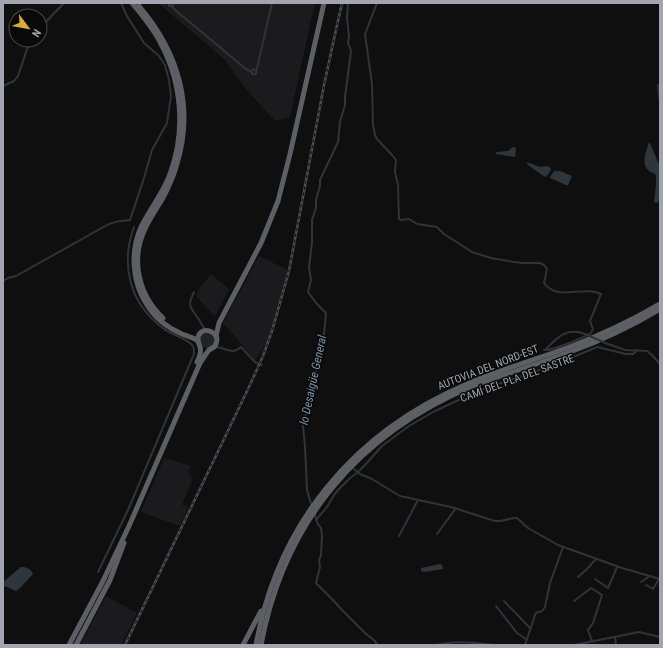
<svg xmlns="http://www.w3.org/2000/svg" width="663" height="648" font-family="'Roboto Condensed',sans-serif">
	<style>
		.built { fill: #1b1b1d }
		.green { fill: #1e241f }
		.water { fill: #2e353b }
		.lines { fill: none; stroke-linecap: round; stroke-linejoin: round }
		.canal { stroke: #2e353b; stroke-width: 2 }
		.street { stroke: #323337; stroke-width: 2 }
		.highway { stroke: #5d5f65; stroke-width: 5 }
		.rail-casing { stroke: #4c4d51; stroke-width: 2.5 }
		.rail { stroke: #0a0a0b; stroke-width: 1; stroke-dasharray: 3; stroke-linecap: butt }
		.street-bridge { stroke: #323337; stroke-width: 2 }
		.labels { text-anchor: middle; stroke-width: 3; stroke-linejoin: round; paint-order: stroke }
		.street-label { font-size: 11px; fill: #a2a5af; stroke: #0a0a0b }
		.water-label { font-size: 12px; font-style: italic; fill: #7c92a7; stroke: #0a0a0b }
	</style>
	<rect width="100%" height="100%" fill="#0f0f10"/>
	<g class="built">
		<polygon points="158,3 316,3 312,16 290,117 275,121 244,87 224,59"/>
		<polygon points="341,3 343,3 337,27 329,64 291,266 276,323 264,356 242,404 126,645 123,645 231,422 264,352 267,341 263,350 255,360 223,323 259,256 288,270 332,40"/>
		<polygon points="211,274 229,289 216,315 214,316 196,296 198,290"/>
		<polygon points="164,458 191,466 188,473 193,478 182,505 188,507 180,526 141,512"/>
		<polygon points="106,596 137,613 121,645 80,645"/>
	</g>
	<circle class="green" cx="207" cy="340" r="8"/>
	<g class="water">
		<path d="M649,142L650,143L660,167V199L657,203L654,202L656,185V176L655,174C639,168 645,156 649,142Z"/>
		<polygon points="513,147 515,147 516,149 515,157 495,154 497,152 508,151"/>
		<path d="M526,162L540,167L547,166L551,168C551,171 548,175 545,177L528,165Z"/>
		<polygon points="554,171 560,171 572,176 568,185 566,185 550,178 550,177"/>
		<polygon points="440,564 442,565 443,569 424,572 421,571 421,568"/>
		<path d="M21,567C27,567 31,569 33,574L21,587L16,591L4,586L3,584V582Z"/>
	</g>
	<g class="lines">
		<g class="canal">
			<polyline points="40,28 64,3"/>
			<polyline points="3,86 14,81 18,76 30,40"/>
			<polyline points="312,507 307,490 305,447 303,426 302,423 307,412 311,394 313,376 318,368 318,358 324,334 326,313 317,304 308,292 311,280 309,267 312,243 312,220 316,208 316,200 320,186 320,180 338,142 340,122 345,105 345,97 351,51 348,43 349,36 347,18 348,3"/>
			<polyline points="315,515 318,524 321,528 322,536 321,555 319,561 320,567 316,583 331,598 343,611 365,633 375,641 377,645"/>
		</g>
		<g class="street">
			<polyline points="169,3 169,6 173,6 173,3"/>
			<path d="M377,3L365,34L372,84L373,125L375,135L377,139L392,155L396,160L395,172L398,185L399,219L401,220L409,219L417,224L437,227L444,234L472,252L491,258L514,262L523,263H540L544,265L547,269L544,283C558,302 583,285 601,294L590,321L593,329L591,333C582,338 553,351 544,350"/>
			<polyline points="172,6 174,9 246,69 252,72"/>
			<circle cx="254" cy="72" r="2.5"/>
			<polyline points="256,71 258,64 272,3"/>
			<polyline points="658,85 660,103"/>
			<path d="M3,281L8,278L16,276L107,225C111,223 115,222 120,221C124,220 126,221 130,220L144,178L152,150L167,123L171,96L169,80L165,65L159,56L144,43L127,16L121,3"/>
			<path d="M194,292C187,306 190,307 198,318C201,322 202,326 205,329"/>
			<polyline points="608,344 625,350 647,351 652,355 660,364"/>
			<path d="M215,347C226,347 231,356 241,347L255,362L262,365"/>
			<path d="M545,350C557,338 566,327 585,334"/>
			<polyline points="354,469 360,474 372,479 400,496 451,507 495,521 500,521 514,518 517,518 528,528 558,545 622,568 660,579"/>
			<polyline points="316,520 327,507 334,495 340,488 349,479 358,472 364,466 382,446 409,426 433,412 478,391 554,365 597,347 626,354 633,354 637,350"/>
			<polyline points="437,534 456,508"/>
			<polyline points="399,536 418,500"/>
			<path d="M98,572L128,510L194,354C194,349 194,346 190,343C183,337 171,335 163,328C130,304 120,265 134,227"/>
			<polyline points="578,577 587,569 596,559"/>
			<polyline points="595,579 608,588 617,567"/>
			<polyline points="641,582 650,576"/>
			<polyline points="646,585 653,589 659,579"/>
			<polyline points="504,601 530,628"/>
			<polyline points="574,601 591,588 602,595 593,623 588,630 592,641"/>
			<polyline points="496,606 517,633 526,639"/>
			<polyline points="615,637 616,645"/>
			<path d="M437,645C456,640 475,643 494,645"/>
			<polyline points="525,645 535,615 536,613 542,611 545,607 550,583 563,547"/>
			<polyline points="574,645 639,632 660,637"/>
		</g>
		<g class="highway">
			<path d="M132,3C142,15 153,28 160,42C182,82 186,131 170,174C163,193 150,209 141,227C130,252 132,282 147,305C155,318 168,328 182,334C187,336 193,337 198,341"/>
			<path d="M139,6C179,53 195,108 176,167C173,178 168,188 163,198C157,208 150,218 145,229C130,260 139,296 163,318"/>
			<path d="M197,362C199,358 202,352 200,347C199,343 197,342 198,337C201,328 211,329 216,336"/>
			<polyline points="69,645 102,583 129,526 200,363 206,354 209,350 214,347 216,344 217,339 216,336 219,323 261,243 278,201 290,154 324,3"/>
			<polyline points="76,645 110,580 124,543"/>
			<polyline points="243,645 261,611"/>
			<path d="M256,645C278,523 354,432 467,384C500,370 534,360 567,348C599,336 631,321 660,304"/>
			<path d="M261,645C284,522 358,434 473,386C504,374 536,365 567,353C600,341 630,327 660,309"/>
		</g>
		<g class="rail-casing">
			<polyline id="rail" points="125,645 249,387 263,356 272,331 289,271 324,85 334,39 342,3"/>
		</g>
		<use href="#rail" class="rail"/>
		<polyline class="street-bridge" points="585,334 608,344"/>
	</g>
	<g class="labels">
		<g class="street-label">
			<text transform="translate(488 367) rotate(-21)" y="4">AUTOVIA DEL NORD-EST</text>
			<text transform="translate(517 378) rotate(-20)" y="4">CAMÍ DEL PLA DEL SASTRE</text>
		</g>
		<g class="water-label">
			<text transform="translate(313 380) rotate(-78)" y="4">lo Desaigüe General</text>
		</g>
	</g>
	<rect width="663" height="648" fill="none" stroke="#a2a5af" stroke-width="8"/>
	<g transform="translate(28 28) rotate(122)"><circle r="19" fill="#0a0a0b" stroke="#47484d"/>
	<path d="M0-3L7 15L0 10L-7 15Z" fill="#daaa3d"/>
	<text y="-6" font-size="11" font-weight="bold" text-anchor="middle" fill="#a2a5af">N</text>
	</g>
</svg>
